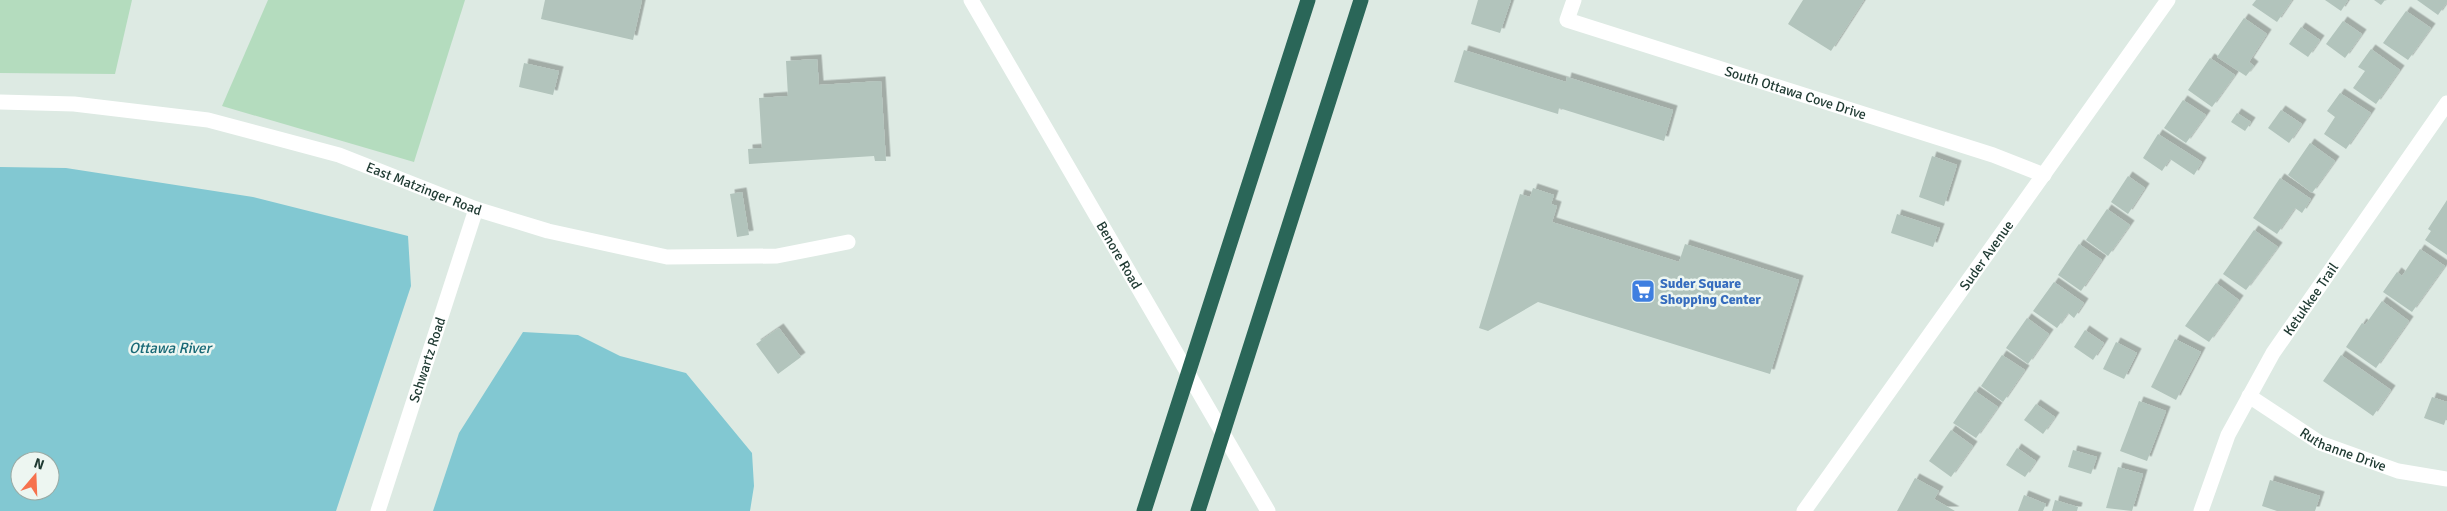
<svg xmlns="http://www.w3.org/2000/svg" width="2447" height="511" font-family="Signika,sans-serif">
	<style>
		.green { fill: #b4dcbe }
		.water { fill: #82c8d2; fill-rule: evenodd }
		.building { fill: #b2c4bc; filter: url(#shadow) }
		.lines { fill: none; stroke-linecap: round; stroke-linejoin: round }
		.street { stroke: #fff; stroke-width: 15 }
		.secondary { stroke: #fff; stroke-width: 15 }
		.highway { stroke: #2a6658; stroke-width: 15 }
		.labels { text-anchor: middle; stroke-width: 5; stroke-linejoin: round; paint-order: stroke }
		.street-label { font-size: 14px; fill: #1e3931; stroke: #edf6f1 }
		.shop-label { font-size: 14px; font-weight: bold; fill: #366cbe; stroke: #edf6f1; text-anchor: start }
		.water-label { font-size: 15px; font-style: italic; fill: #186976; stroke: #edf6f1 }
	</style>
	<defs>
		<filter id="shadow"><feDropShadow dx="4.5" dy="-4.5" stdDeviation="0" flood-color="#0004"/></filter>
	</defs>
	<rect width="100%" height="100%" fill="#ddeae3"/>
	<g class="green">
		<polygon points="0,0 132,0 115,74 0,73"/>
		<polygon points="268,0 465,0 414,162 222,106"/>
	</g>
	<g class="water">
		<path d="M0,167L66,168L253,197L408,236L411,286L336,511H0ZM20,461H50V491H20Z"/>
		<polygon points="523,332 578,335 620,356 686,373 752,453 754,486 750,511 433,511 459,433"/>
	</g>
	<g class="building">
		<polygon points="545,0 642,0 633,40 541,19"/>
		<polygon points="1478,0 1511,0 1500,33 1471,24"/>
		<polygon points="1803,0 1864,0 1831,51 1788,24"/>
		<polygon points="2256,0 2292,0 2277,22 2252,5"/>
		<polygon points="2325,0 2348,0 2341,11"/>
		<polygon points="2374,0 2385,0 2381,5"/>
		<polygon points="2417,0 2447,0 2447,2 2438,15"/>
		<polygon points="2406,11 2431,28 2408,60 2383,43"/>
		<polygon points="2244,18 2267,34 2249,62 2254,66 2246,76 2217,57"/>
		<polygon points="2343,21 2362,34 2345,58 2326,44"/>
		<polygon points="2301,27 2320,40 2308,57 2289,44"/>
		<polygon points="2371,49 2400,70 2376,104 2353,88 2365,71 2358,67"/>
		<polygon points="1464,50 1566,82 1567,77 1673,110 1664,141 1559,108 1558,114 1454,82"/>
		<polygon points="2210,58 2235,75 2212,107 2188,90"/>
		<polygon points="817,59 819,85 881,81 886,161 875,161 874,156 749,164 748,149 762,148 759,98 788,96 786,61"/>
		<polygon points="524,63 559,71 553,95 519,87"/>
		<polygon points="2340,93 2371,113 2346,149 2324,134 2335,117 2327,111"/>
		<polygon points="2183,100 2206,115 2186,143 2164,128"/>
		<polygon points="2281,110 2302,124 2289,143 2268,128"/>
		<polygon points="2237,113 2251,122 2245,131 2231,122"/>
		<polygon points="2158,134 2202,162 2194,175 2170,159 2162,171 2143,158"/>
		<polygon points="2310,143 2335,161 2312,193 2288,175"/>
		<polygon points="1932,156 1957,165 1944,206 1919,197"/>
		<polygon points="2128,176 2145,188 2128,214 2111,202"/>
		<polygon points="2280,178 2311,199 2302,213 2295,208 2277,234 2253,218"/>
		<polygon points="1533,188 1554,195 1551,204 1557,206 1552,222 1679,262 1685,244 1799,280 1770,374 1538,302 1488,331 1479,328 1520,194 1530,197"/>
		<polygon points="742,192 749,235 737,237 730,194"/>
		<polygon points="2447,200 2447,255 2425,240 2431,231 2428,229"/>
		<polygon points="2107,209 2130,225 2108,256 2086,240"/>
		<polygon points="1897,214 1940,228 1933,247 1891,233"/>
		<polygon points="2254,230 2278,247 2246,290 2223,274"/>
		<polygon points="2079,244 2102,260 2081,291 2058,275"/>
		<polygon points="2420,249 2445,266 2412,312 2383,292 2397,272 2402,276"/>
		<polygon points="2054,282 2084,303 2074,318 2068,313 2057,328 2033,311"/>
		<polygon points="2216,283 2239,300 2209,342 2185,326"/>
		<polygon points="2382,301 2409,321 2376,368 2346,347 2362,323 2365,325"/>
		<polygon points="2027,318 2049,334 2028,364 2006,348"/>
		<polygon points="779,328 801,357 778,374 756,344"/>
		<polygon points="2085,330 2104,343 2093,360 2074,347"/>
		<polygon points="2175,339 2201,352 2176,400 2151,387"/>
		<polygon points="2116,342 2137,353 2124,379 2103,369"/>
		<polygon points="2002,355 2025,370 2003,402 1981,386"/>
		<polygon points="2341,355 2391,390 2373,416 2323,381"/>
		<polygon points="1975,391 1998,407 1976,438 1953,423"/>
		<polygon points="2432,397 2447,402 2447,416 2444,425 2424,418"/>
		<polygon points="2139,401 2166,411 2147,461 2120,451"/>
		<polygon points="2036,404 2055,417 2043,434 2024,420"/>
		<polygon points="1951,430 1973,446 1951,477 1929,461"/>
		<polygon points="2017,448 2036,461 2025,477 2006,465"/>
		<polygon points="2073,450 2097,457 2091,474 2068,467"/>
		<polygon points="2118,467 2143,474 2132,511 2106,508"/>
		<polygon points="1915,478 1939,491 1934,499 1955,511 1897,511"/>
		<polygon points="2270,480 2320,496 2315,511 2277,511 2262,506"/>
		<polygon points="2024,495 2046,504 2043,511 2018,511"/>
		<polygon points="2055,500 2078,507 2077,511 2052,511"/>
	</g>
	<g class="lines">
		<g class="street">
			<path id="s1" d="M1574,0L1567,20L1993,155L2044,175"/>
			<path id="s2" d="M0,102L74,104L208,120L339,155L476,209L548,231L667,257L777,256L848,242"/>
			<path id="s3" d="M2249,396L2320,443L2398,471L2447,479"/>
			<path id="s4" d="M378,511L476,209"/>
			<path id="s5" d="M2201,511L2228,435L2273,353L2447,103"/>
		</g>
		<g class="secondary">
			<path id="s6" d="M971,0L1268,511"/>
			<path id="s7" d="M1804,511L2168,0"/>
		</g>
		<g class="highway">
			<polyline points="1144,511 1308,0"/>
			<polyline points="1198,511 1361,0"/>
		</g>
	</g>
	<defs>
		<g id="supermarket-square" transform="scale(1.25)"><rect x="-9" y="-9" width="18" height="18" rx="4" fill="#3f7fe0" stroke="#edf6f1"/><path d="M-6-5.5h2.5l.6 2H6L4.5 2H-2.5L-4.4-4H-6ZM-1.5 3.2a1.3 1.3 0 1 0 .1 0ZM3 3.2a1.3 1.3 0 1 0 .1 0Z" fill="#fff"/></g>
	</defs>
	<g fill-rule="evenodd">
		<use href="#supermarket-square" x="1643" y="291"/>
	</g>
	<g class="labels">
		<g class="street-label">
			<text dy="5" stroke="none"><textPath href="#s1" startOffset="261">South Ottawa Cove Drive</textPath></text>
			<text dy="5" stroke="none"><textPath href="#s2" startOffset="436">East Matzinger Road</textPath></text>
			<text dy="5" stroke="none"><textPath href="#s6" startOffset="295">Benore Road</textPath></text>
			<text dy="5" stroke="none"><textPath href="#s7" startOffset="314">Suder Avenue</textPath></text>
			<text dy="5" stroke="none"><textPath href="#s5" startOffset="240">Ketukkee Trail</textPath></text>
			<text dy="5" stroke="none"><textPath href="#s4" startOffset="159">Schwartz Road</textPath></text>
			<text dy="5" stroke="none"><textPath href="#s3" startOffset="109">Ruthanne Drive</textPath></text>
		</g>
		<g class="shop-label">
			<text x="1660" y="288">Suder Square<tspan x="1660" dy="16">Shopping Center</tspan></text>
		</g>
		<g class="water-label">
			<text x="170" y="353">Ottawa River</text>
		</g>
	</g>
	<g transform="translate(35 476) rotate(19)"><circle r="24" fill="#edf6f1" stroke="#9aaaa4"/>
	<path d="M0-4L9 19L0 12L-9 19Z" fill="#f6724e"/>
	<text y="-8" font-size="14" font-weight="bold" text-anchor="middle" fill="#1e3931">N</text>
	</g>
</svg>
